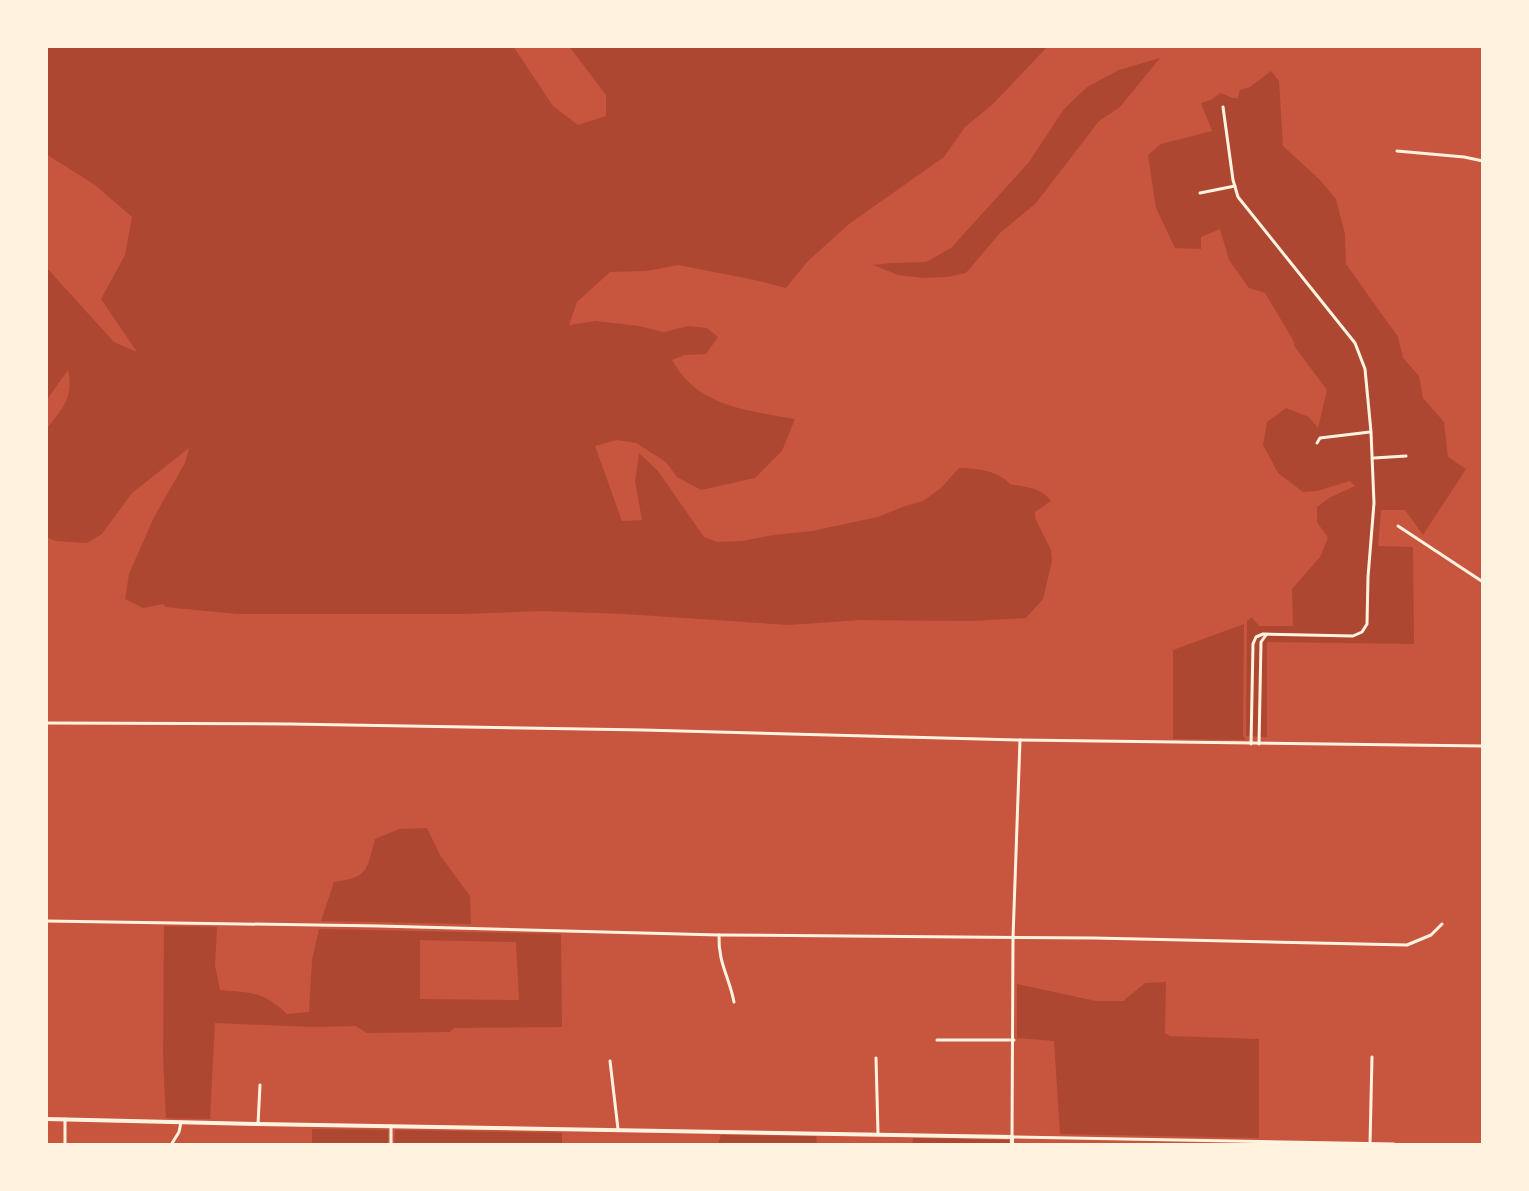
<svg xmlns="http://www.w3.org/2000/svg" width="1529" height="1191" font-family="'Noto Serif',serif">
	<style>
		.green { fill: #ae4732; fill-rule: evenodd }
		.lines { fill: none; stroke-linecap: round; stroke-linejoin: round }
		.minor { stroke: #fff3e0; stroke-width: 3 }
		.tertiary { stroke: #fff3e0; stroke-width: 4 }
	</style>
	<rect width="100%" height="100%" fill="#c8553d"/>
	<g class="green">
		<path d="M46,46H513L553,106L578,125L606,116V95L569,46H1048L993,104L965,127L944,157L849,224L807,262L786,288L755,280L678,265L646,271L610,272L577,302L569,325L596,321L639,326L664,332L688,326L707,328L718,337L706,354L685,355L672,360C698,407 746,410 795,419L782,451L755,478L701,490L677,477L666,462L636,443L617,440L595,446L622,521L642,520L635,481L639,453L658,471L704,537L717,542L742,541L773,535L812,531L878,517L905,506L923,501L941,488L959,468C976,468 999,471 1010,484C1025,487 1042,488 1051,501L1035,512V518L1051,550L1052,561L1043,599L1026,618L970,621L860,620L789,625L624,614L542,611L464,614H237L166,607L163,604L143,608L125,599L129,574L154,517L185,463L189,448L132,493L102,534L87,543L56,541L46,537V429C63,409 74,396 68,370L46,401V267L114,342L137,352L101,299L125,255L132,217L95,185L46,154Z"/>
		<polygon points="1160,58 1120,107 1099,121 1036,203 1000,233 966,273 947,277 923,278 898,275 873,265 890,263 926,262 951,248 1029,162 1064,109 1087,87 1119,70"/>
		<polygon points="1271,71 1279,81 1283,146 1319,179 1336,199 1345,234 1346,264 1398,337 1403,358 1419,376 1423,398 1444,422 1448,457 1466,469 1423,535 1405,510 1381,510 1378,546 1413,547 1414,644 1267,642 1267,737 1246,736 1247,621 1252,617 1259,626 1293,626 1292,589 1320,557 1328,538 1317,522 1317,507 1329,498 1355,486 1350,481 1317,491 1303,492 1278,473 1263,445 1267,422 1286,408 1309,417 1318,428 1327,390 1295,347 1293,340 1265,293 1249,288 1229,260 1220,229 1201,237 1201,249 1175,248 1156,208 1148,155 1161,144 1212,131 1201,103 1211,100 1220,93 1233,98 1238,98 1240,90 1250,87"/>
		<polygon points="1244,624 1243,736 1246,740 1173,739 1173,650"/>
		<path d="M427,828L440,855L470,896L471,924L321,921L334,882C369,877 366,871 375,839L399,829Z"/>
		<path d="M164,926L217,927L215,966L220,990C253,993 262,991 287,1014L309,1012L312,960L319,929L561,934L562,1027L454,1028L450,1032L367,1033L356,1026L314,1027L215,1023L210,1119L166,1118L163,1057ZM420,940L516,942L519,1000L420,999Z"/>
		<polygon points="1166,982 1165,1033 1170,1036 1259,1039 1259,1138 1060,1134 1054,1041 1017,1038 1017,984 1096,1001 1123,1001 1145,983"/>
		<polygon points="312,1129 388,1130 388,1145 312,1145"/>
		<polygon points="395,1130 562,1133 562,1145 394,1145"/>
		<polygon points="721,1135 816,1136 817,1145 718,1145"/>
		<polygon points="913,1138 1009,1140 1009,1145 912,1145"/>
	</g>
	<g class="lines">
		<g class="minor">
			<polyline points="1223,107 1233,180 1238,197 1355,343 1365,369 1371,432 1374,503 1368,577 1367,624 1362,632 1353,636 1263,634 1256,637 1253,644 1251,744"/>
			<polyline points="1397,151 1464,157 1483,161"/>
			<polyline points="1200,193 1235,186"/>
			<polyline points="1317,443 1320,438 1370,432"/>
			<polyline points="1374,458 1406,456"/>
			<polyline points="1398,526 1483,582"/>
			<polyline points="46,723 290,724 643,730 1020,740 1483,746"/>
			<polyline points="1020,740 1013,938 1012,1137 1394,1144"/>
			<polyline points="1259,744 1261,642 1266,635"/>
			<polyline points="46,921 379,926 719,935 1094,938 1407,945 1431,935 1442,924"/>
			<path d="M719,935C718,963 729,976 734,1002"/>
			<polyline points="937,1040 1014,1040"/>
			<polyline points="876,1058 878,1133"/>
			<polyline points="610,1061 618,1129"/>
			<polyline points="258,1124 260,1085"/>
			<polyline points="1370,1144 1372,1057"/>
			<polyline points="65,1145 65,1119"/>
			<polyline points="171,1145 179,1132 181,1122"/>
			<polyline points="391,1145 391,1126"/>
		</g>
		<polyline class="tertiary" points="46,1119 258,1124 1012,1137 1012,1145"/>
	</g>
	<rect width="1529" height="1191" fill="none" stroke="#fff3e0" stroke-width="96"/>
</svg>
